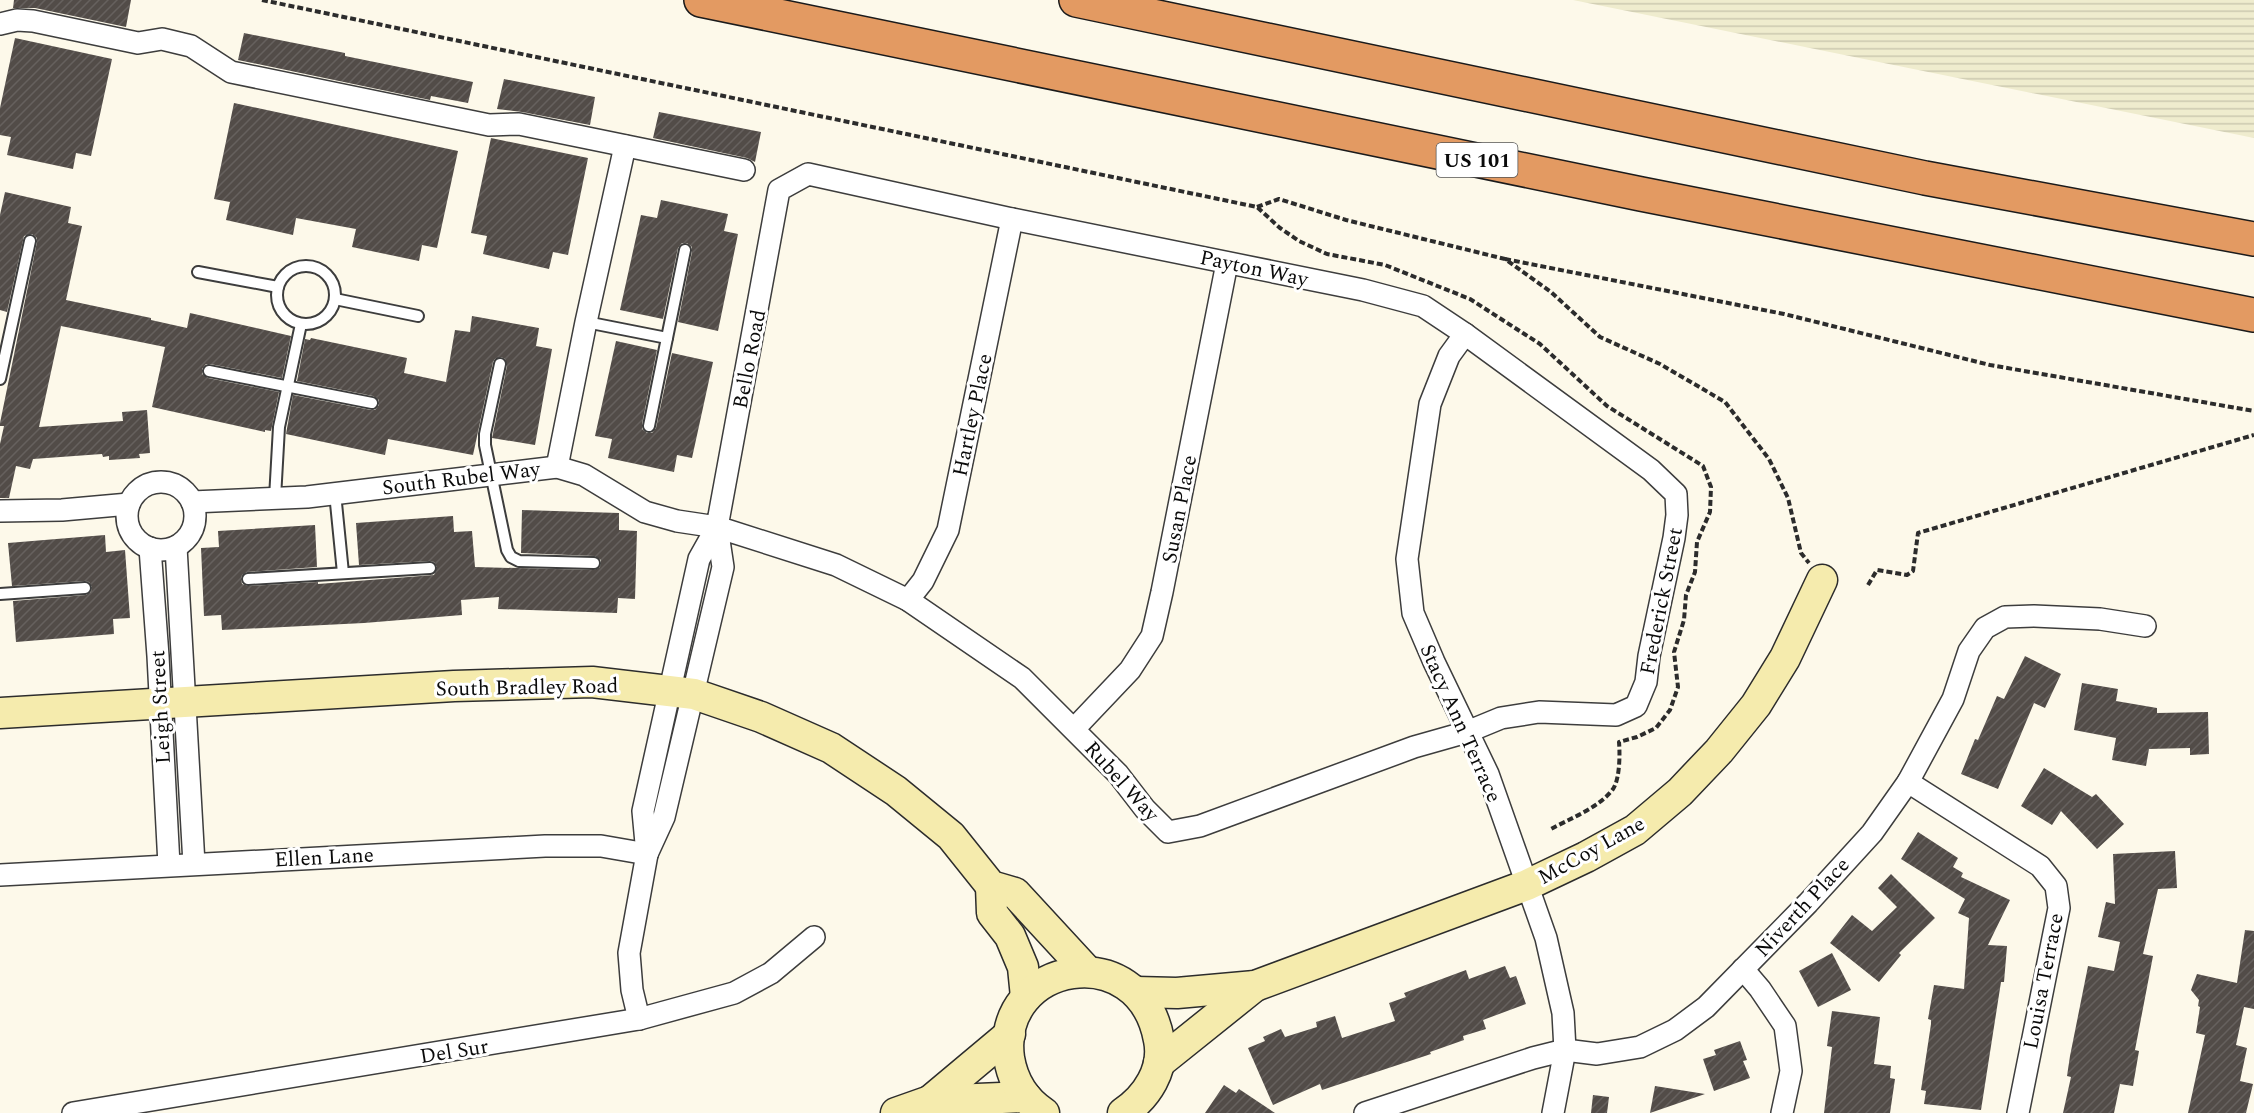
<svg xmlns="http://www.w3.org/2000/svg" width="2254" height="1113" font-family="Spectral,serif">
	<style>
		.farmland { fill: url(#farmland-rules) }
		.building { fill: url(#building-hatch) }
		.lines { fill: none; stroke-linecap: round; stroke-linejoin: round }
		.lane-casing { stroke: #3d3d3d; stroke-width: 14 }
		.street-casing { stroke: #3d3d3d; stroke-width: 24 }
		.secondary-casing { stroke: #2c2c2c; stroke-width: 33 }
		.highway-casing { stroke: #1b1b1b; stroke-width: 36 }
		.path { stroke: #2c2c2c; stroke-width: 4; stroke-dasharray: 6 3; stroke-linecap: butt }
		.lane { stroke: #fff; stroke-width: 10 }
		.street { stroke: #fff; stroke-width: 21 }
		.secondary { stroke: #f5ebad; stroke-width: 30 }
		.highway { stroke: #e39a62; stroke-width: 33 }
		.labels { text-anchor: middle; stroke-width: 6; stroke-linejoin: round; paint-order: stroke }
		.shield { fill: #fff; stroke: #545454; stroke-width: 1.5 }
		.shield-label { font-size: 20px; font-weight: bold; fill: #0a0a0a }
		.street-label { font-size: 21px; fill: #0a0a0a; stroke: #fff }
	</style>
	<defs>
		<pattern id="farmland-rules" width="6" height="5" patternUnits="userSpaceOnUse" patternTransform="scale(1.5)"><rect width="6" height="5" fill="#efecce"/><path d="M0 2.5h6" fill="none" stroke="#ccc9b0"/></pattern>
		<pattern id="building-hatch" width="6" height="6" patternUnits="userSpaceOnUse" patternTransform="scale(1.5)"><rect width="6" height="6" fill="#524c48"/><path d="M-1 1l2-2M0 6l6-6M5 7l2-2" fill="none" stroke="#66615e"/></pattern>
	</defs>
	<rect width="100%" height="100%" fill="#fdf9ea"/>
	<polygon class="farmland" points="1573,0 2254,0 2254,138"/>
	<g class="building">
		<polygon points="14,0 131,0 126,27 35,8 13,8"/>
		<polygon points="244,33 345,53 345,56 473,82 468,103 431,96 430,100 238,60"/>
		<polygon points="15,38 112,59 91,156 76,153 73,169 7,155 11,137 0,135 0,108"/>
		<polygon points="504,79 595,97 590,125 522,112 497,109"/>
		<polygon points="234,103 458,151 437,248 422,245 419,261 352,247 356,229 296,218 293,235 226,220 230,202 214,199"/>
		<polygon points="659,112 761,132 755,162 747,158 653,138"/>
		<polygon points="491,138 588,158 568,255 553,252 549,269 483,254 487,236 471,233"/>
		<polygon points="5,192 71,207 68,223 82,226 66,300 151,318 151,320 187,328 190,313 291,336 282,378 210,364 206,364 202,369 202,374 208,378 279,392 271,431 265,430 265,432 152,407 165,347 61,326 39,427 123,421 122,412 147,410 150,453 139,454 140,458 109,460 109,456 103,457 102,454 33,459 30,469 16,466 9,498 0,498 0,444 4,426 0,426 0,423 37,242 37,238 32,234 24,236 7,312 0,310 0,215"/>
		<polygon points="661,200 728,214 724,231 738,234 718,331 678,322 692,252 692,247 687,243 682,243 678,248 663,319 620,310 641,215 657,218"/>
		<polygon points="472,316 539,328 536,346 552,349 535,445 492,438 507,366 505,359 501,357 495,359 493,362 473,455 388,439 385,455 286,434 293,395 371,410 375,410 379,405 379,400 373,396 297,381 305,339 310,340 311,338 407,358 404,373 446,382 455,330 470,332"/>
		<polygon points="616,341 657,350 642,424 642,429 647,433 652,433 656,428 672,353 713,362 692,458 677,455 674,472 608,458 612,439 595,436"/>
		<polygon points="522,510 619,513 619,530 637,531 635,599 618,598 617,613 498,609 499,597 461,600 462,615 364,623 222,630 221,615 204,616 201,548 219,547 218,531 315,525 317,567 247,572 242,575 241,579 242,584 248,586 318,582 318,584 434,575 437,567 434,562 430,561 359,565 356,523 453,516 454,532 472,531 475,567 594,570 600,567 601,560 595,556 521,553"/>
		<polygon points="105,535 106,552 125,550 130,618 113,619 114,634 16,642 13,601 86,595 91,592 92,587 89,582 84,581 12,586 8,543"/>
		<polygon points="2025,656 2061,674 2045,708 2034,703 1998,789 1961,774 1975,739 1978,740 1997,696 2004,699"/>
		<polygon points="2082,683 2118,689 2116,701 2157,708 2157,713 2208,712 2209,754 2190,755 2190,748 2149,749 2146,766 2112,760 2116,738 2074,730"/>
		<polygon points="2044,768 2092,797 2096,794 2124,824 2097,849 2061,811 2052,825 2021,806"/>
		<polygon points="1918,832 1958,858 1953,867 1963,873 1961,877 2010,900 1988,945 2007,946 2004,982 2001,982 1981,1110 1924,1104 1926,1091 1921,1090 1931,1024 1931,1020 1928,1019 1934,985 1964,989 1969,918 1958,913 1965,899 1901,859"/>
		<polygon points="2175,851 2177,888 2158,889 2143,954 2153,956 2135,1050 2139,1051 2133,1086 2120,1084 2114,1113 2063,1113 2071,1077 2067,1076 2070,1056 2088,966 2114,971 2120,942 2098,937 2106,902 2115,904 2113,854"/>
		<polygon points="1891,874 1935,918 1899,953 1901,955 1879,982 1830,943 1852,915 1872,931 1897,907 1878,888"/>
		<polygon points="2245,930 2254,931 2254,1009 2244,1007 2236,1045 2247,1048 2240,1081 2253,1084 2246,1113 2188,1113 2205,1035 2196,1033 2200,1007 2198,1006 2199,1000 2191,990 2197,974 2237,983"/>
		<polygon points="1832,953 1851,990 1818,1007 1799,971"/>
		<polygon points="1505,966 1510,978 1516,976 1526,1004 1483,1020 1486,1029 1463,1036 1464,1040 1430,1052 1431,1054 1322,1090 1320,1084 1273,1105 1248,1048 1265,1041 1263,1037 1281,1029 1285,1037 1317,1027 1316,1022 1335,1016 1342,1038 1395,1021 1389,1003 1406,997 1404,993 1466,970 1469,979"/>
		<polygon points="1832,1011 1880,1017 1874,1064 1891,1066 1890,1078 1895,1079 1890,1113 1824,1113 1832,1047 1827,1046"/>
		<polygon points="1740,1041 1747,1060 1743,1061 1750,1078 1714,1091 1703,1059 1716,1055 1714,1050"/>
		<polygon points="1224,1085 1236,1093 1239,1089 1275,1113 1205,1113"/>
		<polygon points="1655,1086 1705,1094 1650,1113"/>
		<polygon points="1593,1095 1609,1097 1607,1113 1591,1113"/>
	</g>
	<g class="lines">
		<g class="lane-casing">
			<g id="lane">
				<circle cx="306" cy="295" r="29"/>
				<polyline points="198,272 278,287"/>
				<polyline points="335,299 418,316"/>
				<polyline points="586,322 667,338"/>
				<polyline points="500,364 485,434 485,445 507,550 511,557 519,561 594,563"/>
				<polyline points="209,371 372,403"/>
				<polyline points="0,379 30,241"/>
				<polyline points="649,426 685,250"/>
				<polyline points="335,493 343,573"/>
				<polyline points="275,498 279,427 301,324"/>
				<polyline points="248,579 430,568"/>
				<polyline points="0,594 85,588"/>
			</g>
		</g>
		<g class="street-casing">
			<g id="street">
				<polyline points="0,24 17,20 33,21 138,43 162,39 191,46 231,72 489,125 519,124 744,170"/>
				<polyline points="1465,334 1449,356 1430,404 1407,559 1413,613 1434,662 1488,774 1546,938 1563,1013 1565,1050 1553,1113"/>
				<polyline points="557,467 586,322 625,146"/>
				<circle cx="161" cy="516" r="34"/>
				<polyline points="192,502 307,497 557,467 584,475 645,512 677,521 717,527 836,565 908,600 1022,678 1118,774 1145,809 1168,832 1200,826 1414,747 1467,732 1501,718 1539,712 1616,715 1636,706 1646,682 1649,656 1674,538 1677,515 1676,494 1651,470 1465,334 1423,306 1363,290 1012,219 808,174 779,190 717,527 723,567 664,817 647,854"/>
				<polyline points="0,511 62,510 129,504"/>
				<polyline points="176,547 194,864"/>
				<polyline points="150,548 158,656 169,865"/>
				<polyline points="908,600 923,581 948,530 1012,219"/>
				<polyline points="1074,729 1130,670 1152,636 1162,592 1227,263"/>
				<polyline points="1908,782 2040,866 2056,886 2059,908 2018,1113"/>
				<polyline points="0,875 545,846 601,846 647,854"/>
				<polyline points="1743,969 1760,989 1785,1026 1791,1071 1782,1113"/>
				<polyline points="639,1019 632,990 629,953 647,854 643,811 699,559 717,527"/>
				<polyline points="73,1113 639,1019 734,993 771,973 814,937"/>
				<polyline points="1365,1113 1533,1058 1565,1050 1597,1054 1640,1047 1675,1030 1706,1007 1808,903 1872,833 1908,782 1953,699 1969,651 1985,628 2005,617 2034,616 2100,619 2145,626"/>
			</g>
		</g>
		<g class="secondary-casing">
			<g id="secondary">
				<polyline points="0,713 454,686 592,682 694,694 761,717 831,748 896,791 951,836 991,886 1015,893 1087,971"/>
				<polyline points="991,886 992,913 1010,936 1023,967 1026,997"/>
				<polyline points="1136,992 1177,993 1255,986 1527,885 1586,857 1635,830 1680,792 1719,751 1756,705 1785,658 1822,580"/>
				<polyline points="1159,1063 1255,986"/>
				<polyline points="930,1101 1010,1034"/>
				<polyline points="896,1113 930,1101 1026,1097"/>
				<path d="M1044,1113C1024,1100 1013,1082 1009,1058C996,961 1140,935 1159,1040C1165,1069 1147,1097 1123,1113"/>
			</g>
		</g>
		<g class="highway-casing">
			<g id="highway">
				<polyline points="701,0 1641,194 2254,315"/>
				<polyline points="1076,0 1925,178 2254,239"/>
			</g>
		</g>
		<g class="path">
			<path d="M262,0L1257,207L1280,228L1299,241L1327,254L1385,265L1470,299L1540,344L1607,406L1703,466L1711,487L1710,512L1697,542L1695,572L1686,595L1684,620L1674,652L1678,687L1670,710L1656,728L1637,737L1619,742C1620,753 1620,779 1613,789C1599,808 1569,819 1549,830"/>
			<polyline points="1257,207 1279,199 1346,220 1505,259 1551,292 1600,337 1660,364 1725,402 1769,459 1788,498 1801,553 1809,563"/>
			<polyline points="1505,259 1784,314 1990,365 2254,411"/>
			<polyline points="1868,585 1877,570 1907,575 1913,571 1918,533 2254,435"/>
		</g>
		<use href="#lane" class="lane"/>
		<use href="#street" class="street"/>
		<use href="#secondary" class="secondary"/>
		<use href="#highway" class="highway"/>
	</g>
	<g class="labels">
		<rect class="shield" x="1436.5" y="143" width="81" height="34" rx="4.5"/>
		<g class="shield-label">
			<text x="1477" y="167">US 101</text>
		</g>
		<g class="street-label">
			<text transform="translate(1254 268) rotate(12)" y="7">Payton Way</text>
			<text transform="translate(749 359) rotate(-79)" y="7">Bello Road</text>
			<text transform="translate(972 415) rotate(-78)" y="7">Hartley Place</text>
			<text transform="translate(461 478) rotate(-7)" y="7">South Rubel Way</text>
			<text transform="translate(1179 509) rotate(-79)" y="7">Susan Place</text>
			<text transform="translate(1661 601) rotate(-79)" y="7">Frederick Street</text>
			<text transform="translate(527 687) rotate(-1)" y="7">South Bradley Road</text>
			<text transform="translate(160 707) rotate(-93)" y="7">Leigh Street</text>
			<text transform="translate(1461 723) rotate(66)" y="7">Stacy Ann Terrace</text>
			<text transform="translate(1122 781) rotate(48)" y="7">Rubel Way</text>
			<text transform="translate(1591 850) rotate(-29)" y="7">McCoy Lane</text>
			<text transform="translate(324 857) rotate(-3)" y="7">Ellen Lane</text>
			<text transform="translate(1802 907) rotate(-47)" y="7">Niverth Place</text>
			<text transform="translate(2043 981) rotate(-79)" y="7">Louisa Terrace</text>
			<text transform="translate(454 1051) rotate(-9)" y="7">Del Sur</text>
		</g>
	</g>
</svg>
